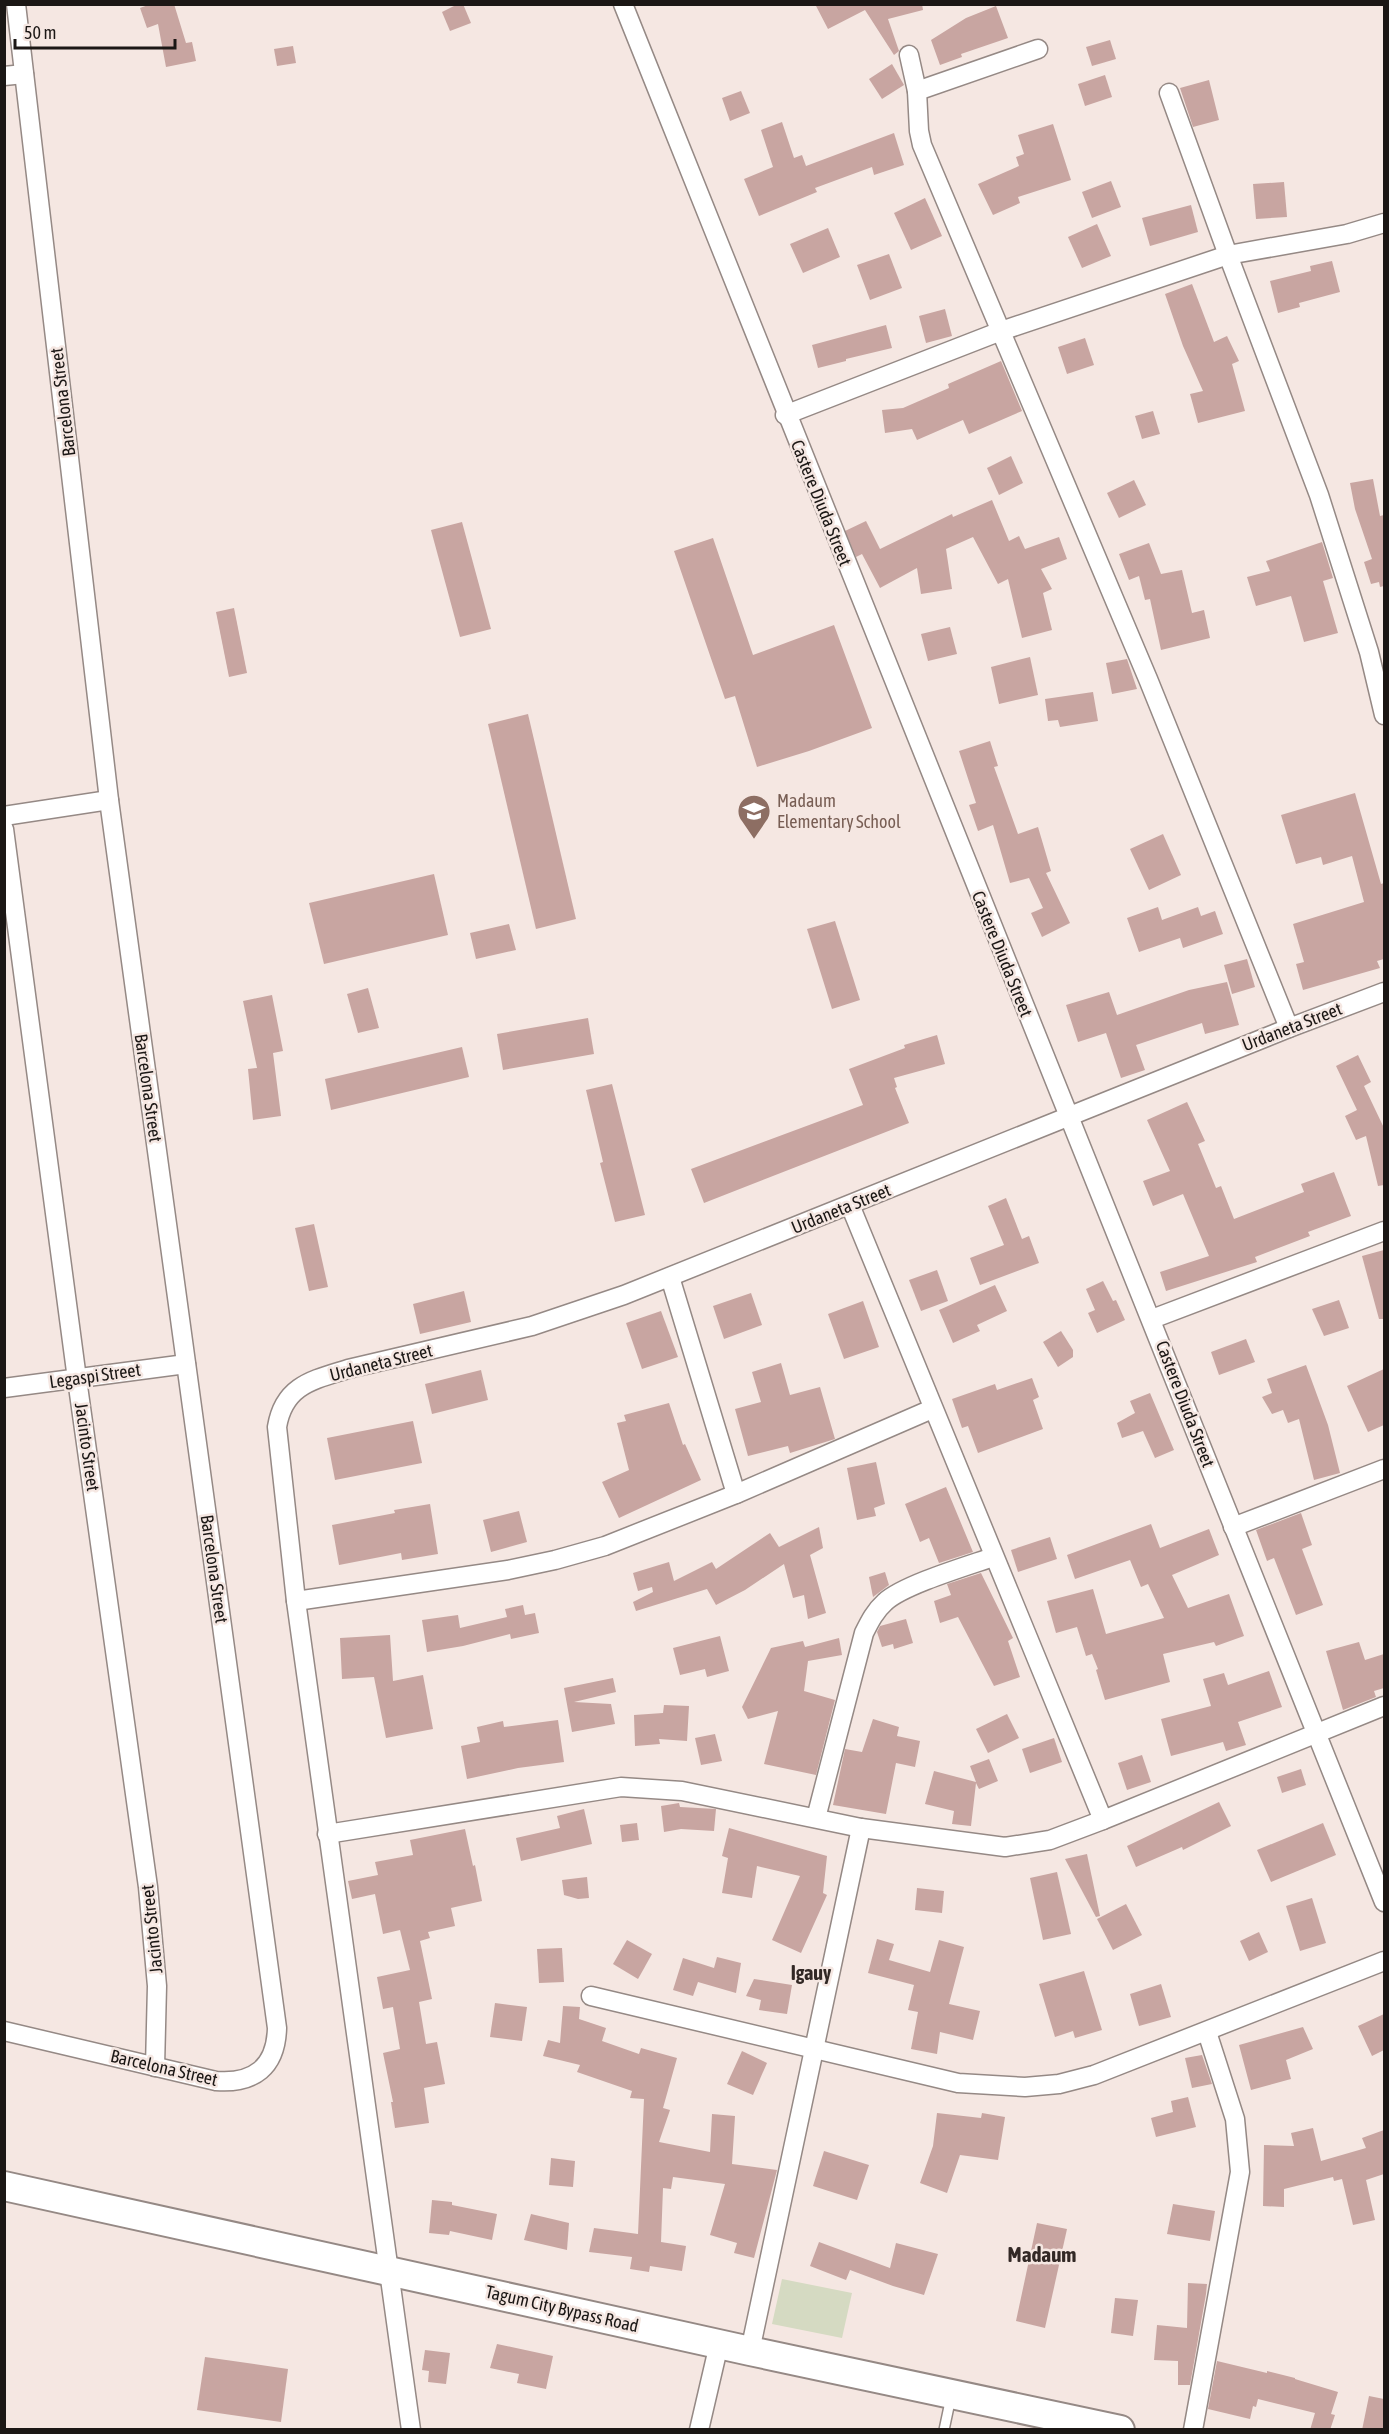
<svg xmlns="http://www.w3.org/2000/svg" width="1389" height="2434" font-family="'Asap Condensed',sans-serif">
	<style>
		.green { fill: #d5dac2 }
		.building { fill: #c8a5a1 }
		.lines { fill: none; stroke-linecap: round; stroke-linejoin: round }
		.lane-casing { stroke: #958985; stroke-width: 12 }
		.street-casing { stroke: #958985; stroke-width: 21 }
		.primary-casing { stroke: #958985; stroke-width: 32 }
		.lane { stroke: #fff; stroke-width: 9 }
		.street { stroke: #fff; stroke-width: 18 }
		.primary { stroke: #fff; stroke-width: 28 }
		.labels { text-anchor: middle; stroke-width: 5; stroke-linejoin: round; paint-order: stroke }
		.street-label { font-size: 18px; fill: #1b1715; stroke: #f5e7e2 }
		.education-label { font-size: 18px; fill: #785e54; stroke: #f5e7e2; text-anchor: start }
		.neighbourhood-label { font-size: 20px; font-weight: bold; fill: #322825; stroke: #f5e7e2 }
		.quarter-label { font-size: 21px; font-weight: bold; fill: #322825; stroke: #f5e7e2 }
	</style>
	<rect width="100%" height="100%" fill="#f5e7e2"/>
	<polygon class="green" points="782,2279 852,2293 842,2338 772,2324"/>
	<g class="building">
		<polygon points="151,4 174,4 186,43 192,42 196,61 166,67 158,24 147,28 140,8"/>
		<polygon points="458,4 463,4 471,23 450,31 442,12"/>
		<polygon points="815,4 922,4 923,10 888,19 899,51 894,55 865,10 828,29"/>
		<polygon points="996,6 1008,38 961,54 962,57 940,65 931,40 966,18"/>
		<polygon points="1110,40 1116,59 1092,66 1086,47"/>
		<polygon points="293,46 296,63 277,66 274,49"/>
		<polygon points="892,64 904,85 882,99 869,79"/>
		<polygon points="1105,75 1112,97 1085,106 1078,84"/>
		<polygon points="1209,80 1219,120 1193,127 1180,88"/>
		<polygon points="741,91 750,113 730,121 722,98"/>
		<polygon points="782,122 794,158 802,155 806,166 894,133 904,165 874,175 872,167 815,188 817,192 759,216 744,179 773,167 761,130"/>
		<polygon points="1053,124 1071,180 1018,197 1020,203 993,215 978,184 1019,166 1016,157 1024,154 1018,135"/>
		<polygon points="1111,181 1121,207 1092,218 1082,192"/>
		<polygon points="1284,182 1287,217 1256,219 1253,184"/>
		<polygon points="925,198 942,236 911,250 894,213"/>
		<polygon points="1191,205 1198,232 1150,246 1142,218"/>
		<polygon points="1097,224 1111,256 1082,268 1068,237"/>
		<polygon points="828,228 840,257 803,273 790,244"/>
		<polygon points="889,254 902,288 870,300 857,265"/>
		<polygon points="1332,261 1340,292 1299,303 1300,307 1278,313 1270,281 1311,271 1310,266"/>
		<polygon points="1192,284 1214,342 1227,336 1239,361 1232,364 1245,411 1198,423 1190,394 1203,391 1183,346 1165,294"/>
		<polygon points="945,309 952,336 926,343 919,316"/>
		<polygon points="886,325 892,348 846,359 846,361 818,368 812,345"/>
		<polygon points="1085,338 1094,365 1067,374 1058,347"/>
		<polygon points="1001,361 1022,411 969,434 963,420 917,440 912,429 885,433 882,410 903,408 949,388 948,384"/>
		<polygon points="1153,411 1160,434 1142,439 1135,416"/>
		<polygon points="1011,456 1023,483 999,495 987,468"/>
		<polygon points="1373,479 1380,516 1384,515 1384,586 1380,587 1379,582 1371,584 1364,562 1372,559 1355,509 1350,483"/>
		<polygon points="1134,480 1146,505 1119,518 1107,493"/>
		<polygon points="992,500 1009,541 1019,536 1025,549 1059,537 1067,559 1041,569 1052,589 1043,593 1052,630 1022,638 1008,579 998,584 973,537 946,549 952,589 921,594 917,568 880,588 862,554 856,557 845,531 866,521 880,549 952,514 953,517"/>
		<polygon points="462,522 491,629 460,637 431,530"/>
		<polygon points="713,538 753,655 834,625 872,728 809,751 757,767 735,696 725,699 674,551"/>
		<polygon points="1322,542 1333,578 1323,581 1338,633 1304,642 1291,596 1256,606 1247,577 1270,571 1266,561"/>
		<polygon points="1149,543 1161,574 1182,570 1192,613 1204,610 1210,638 1161,650 1150,599 1145,600 1139,576 1129,580 1119,554"/>
		<polygon points="234,608 247,673 229,677 216,612"/>
		<polygon points="950,627 957,654 928,661 921,634"/>
		<polygon points="1030,657 1038,695 999,704 991,667"/>
		<polygon points="1127,659 1137,689 1112,694 1106,663"/>
		<polygon points="1093,692 1098,721 1060,727 1058,720 1048,721 1045,699"/>
		<polygon points="528,714 576,919 536,929 488,724"/>
		<polygon points="990,741 998,766 994,767 1018,834 1038,827 1051,871 1046,873 1070,923 1042,937 1031,913 1043,908 1029,878 1010,883 993,825 978,831 969,805 976,803 959,751"/>
		<polygon points="1355,793 1381,884 1384,883 1384,959 1377,961 1380,968 1303,990 1296,964 1304,962 1293,924 1364,902 1352,856 1323,865 1321,857 1296,864 1281,815"/>
		<polygon points="1163,834 1181,875 1149,890 1130,849"/>
		<polygon points="434,874 448,935 324,964 309,903"/>
		<polygon points="1158,907 1162,920 1198,907 1201,916 1215,911 1223,934 1183,948 1180,938 1139,952 1127,918"/>
		<polygon points="835,921 860,1000 832,1009 807,929"/>
		<polygon points="509,924 516,950 476,959 470,933"/>
		<polygon points="1247,959 1255,987 1232,994 1224,965"/>
		<polygon points="1227,982 1239,1025 1205,1034 1202,1023 1136,1045 1145,1070 1121,1078 1106,1033 1078,1042 1066,1005 1109,992 1117,1015 1189,990"/>
		<polygon points="368,988 379,1028 358,1033 347,994"/>
		<polygon points="272,995 283,1051 273,1053 281,1116 253,1120 248,1069 257,1068 243,1001"/>
		<polygon points="588,1018 594,1054 503,1070 497,1034"/>
		<polygon points="937,1035 945,1064 894,1078 897,1087 895,1088 909,1123 704,1203 691,1169 863,1105 849,1069 905,1048 904,1045"/>
		<polygon points="462,1047 469,1077 331,1110 325,1079"/>
		<polygon points="1358,1055 1371,1082 1364,1086 1384,1128 1384,1185 1378,1186 1366,1136 1356,1140 1345,1116 1357,1110 1336,1066"/>
		<polygon points="612,1084 645,1215 615,1222 600,1163 603,1162 586,1090"/>
		<polygon points="1187,1102 1205,1141 1198,1144 1216,1188 1221,1186 1234,1219 1304,1192 1301,1184 1334,1172 1351,1216 1308,1232 1310,1236 1255,1257 1257,1262 1166,1291 1160,1272 1209,1256 1183,1194 1153,1206 1143,1181 1170,1171 1147,1120"/>
		<polygon points="1006,1198 1022,1239 1029,1236 1039,1263 980,1285 970,1258 1004,1245 988,1206"/>
		<polygon points="314,1224 328,1287 309,1291 295,1228"/>
		<polygon points="1384,1250 1384,1319 1379,1319 1362,1256"/>
		<polygon points="937,1270 948,1301 921,1311 909,1280"/>
		<polygon points="1103,1281 1113,1301 1116,1300 1125,1320 1097,1333 1088,1313 1095,1310 1086,1289"/>
		<polygon points="995,1285 1007,1311 977,1325 980,1331 953,1343 939,1310"/>
		<polygon points="464,1291 471,1322 420,1334 413,1304"/>
		<polygon points="751,1293 762,1325 724,1339 713,1306"/>
		<polygon points="1339,1300 1349,1328 1324,1336 1312,1309"/>
		<polygon points="863,1301 879,1347 844,1359 828,1314"/>
		<polygon points="661,1311 678,1357 642,1369 626,1323"/>
		<polygon points="1061,1331 1073,1350 1073,1357 1058,1367 1043,1342"/>
		<polygon points="1246,1339 1255,1362 1219,1375 1211,1352"/>
		<polygon points="781,1363 790,1395 820,1387 835,1439 790,1453 788,1446 748,1456 735,1409 761,1402 752,1372"/>
		<polygon points="1306,1365 1328,1425 1340,1473 1314,1480 1299,1419 1288,1423 1283,1410 1272,1414 1262,1397 1272,1393 1267,1379"/>
		<polygon points="1384,1369 1384,1425 1368,1432 1347,1386"/>
		<polygon points="481,1370 488,1400 432,1414 425,1384"/>
		<polygon points="1032,1378 1039,1397 1033,1400 1043,1429 978,1453 968,1426 962,1428 952,1399 995,1384 997,1390"/>
		<polygon points="1150,1393 1174,1450 1155,1458 1143,1431 1122,1438 1117,1423 1135,1413 1130,1401"/>
		<polygon points="669,1403 683,1445 685,1444 701,1480 619,1518 602,1482 629,1470 617,1423 626,1421 624,1415"/>
		<polygon points="413,1421 422,1463 335,1480 327,1438"/>
		<polygon points="876,1462 885,1504 874,1508 876,1516 857,1520 847,1468"/>
		<polygon points="946,1487 973,1552 939,1563 929,1538 920,1542 905,1504"/>
		<polygon points="430,1504 438,1554 402,1560 401,1553 339,1565 332,1525 395,1513 394,1510"/>
		<polygon points="519,1511 527,1542 491,1552 483,1520"/>
		<polygon points="1301,1513 1312,1545 1302,1549 1323,1605 1296,1615 1274,1558 1267,1561 1256,1530"/>
		<polygon points="1151,1524 1160,1548 1209,1529 1219,1555 1172,1575 1188,1608 1229,1594 1244,1636 1216,1646 1214,1642 1163,1654 1170,1682 1105,1700 1096,1670 1098,1669 1092,1654 1086,1656 1077,1627 1056,1633 1047,1601 1093,1589 1106,1634 1164,1618 1148,1584 1141,1587 1130,1560 1075,1579 1067,1555"/>
		<polygon points="819,1527 823,1548 810,1555 826,1613 808,1619 804,1595 793,1598 784,1564 745,1590 716,1605 707,1589 636,1611 633,1602 653,1592 652,1587 638,1591 633,1573 669,1562 674,1581 712,1562 716,1569 770,1533 779,1547"/>
		<polygon points="1050,1537 1057,1559 1018,1572 1011,1550"/>
		<polygon points="885,1572 889,1585 873,1597 869,1577"/>
		<polygon points="981,1573 1013,1638 1008,1641 1020,1677 994,1686 958,1617 940,1623 934,1601 951,1595 947,1584"/>
		<polygon points="523,1605 525,1615 535,1613 539,1633 511,1639 510,1634 463,1646 427,1652 422,1620 458,1615 460,1628 507,1617 505,1609"/>
		<polygon points="906,1619 913,1643 894,1649 893,1644 882,1647 877,1632 880,1626"/>
		<polygon points="390,1635 393,1681 423,1675 433,1729 386,1738 374,1677 342,1679 340,1638"/>
		<polygon points="720,1636 729,1671 707,1677 705,1669 680,1675 673,1648"/>
		<polygon points="839,1638 842,1655 808,1661 804,1691 835,1700 816,1775 764,1764 778,1711 748,1719 742,1707 771,1648 803,1641 805,1647"/>
		<polygon points="1359,1642 1365,1660 1384,1654 1384,1688 1374,1691 1376,1697 1343,1710 1326,1651"/>
		<polygon points="1269,1671 1282,1707 1238,1722 1246,1745 1226,1751 1223,1742 1171,1756 1161,1719 1211,1706 1203,1679 1224,1673 1228,1685"/>
		<polygon points="613,1678 616,1692 574,1702 611,1704 615,1724 572,1732 564,1688"/>
		<polygon points="664,1705 689,1706 687,1741 659,1739 660,1744 635,1746 634,1715 663,1713"/>
		<polygon points="1007,1714 1019,1738 988,1753 976,1729"/>
		<polygon points="873,1719 899,1727 897,1736 920,1741 915,1767 896,1763 886,1814 833,1805 845,1749 862,1752"/>
		<polygon points="558,1720 564,1762 518,1768 467,1779 461,1746 480,1742 477,1727 503,1721 504,1727"/>
		<polygon points="715,1734 722,1761 701,1765 695,1738"/>
		<polygon points="1054,1738 1062,1762 1030,1773 1022,1749"/>
		<polygon points="1142,1755 1151,1782 1127,1790 1118,1763"/>
		<polygon points="989,1759 998,1781 979,1789 976,1783 971,1826 952,1824 954,1811 925,1804 934,1771 976,1782 970,1766"/>
		<polygon points="1301,1769 1306,1785 1282,1793 1277,1777"/>
		<polygon points="1219,1802 1231,1826 1183,1850 1182,1847 1136,1867 1127,1846"/>
		<polygon points="679,1803 680,1807 716,1809 714,1831 681,1829 664,1832 661,1806"/>
		<polygon points="584,1809 592,1844 521,1861 516,1838 560,1828 557,1816"/>
		<polygon points="637,1823 639,1840 622,1842 620,1825"/>
		<polygon points="1323,1823 1336,1855 1271,1882 1257,1850"/>
		<polygon points="729,1828 827,1856 823,1893 827,1895 801,1953 772,1940 800,1876 757,1866 752,1898 722,1893 728,1858 722,1856"/>
		<polygon points="465,1829 473,1866 475,1865 482,1901 451,1908 455,1926 428,1932 430,1938 420,1941 432,1999 419,2002 426,2044 437,2042 445,2084 424,2088 429,2123 395,2128 391,2102 393,2102 383,2053 400,2049 393,2007 383,2009 377,1977 410,1970 400,1930 383,1934 375,1894 352,1899 348,1881 378,1875 375,1862 413,1855 410,1840"/>
		<polygon points="1087,1854 1100,1916 1096,1917 1065,1859"/>
		<polygon points="1057,1872 1071,1934 1043,1940 1030,1878"/>
		<polygon points="587,1877 589,1898 578,1899 564,1895 562,1880"/>
		<polygon points="917,1888 944,1891 942,1913 915,1910"/>
		<polygon points="1312,1898 1326,1943 1300,1951 1286,1906"/>
		<polygon points="1126,1904 1142,1935 1113,1950 1097,1919"/>
		<polygon points="1259,1932 1268,1952 1249,1961 1240,1941"/>
		<polygon points="877,1939 894,1944 889,1960 930,1972 939,1940 964,1947 949,2004 980,2011 973,2040 940,2032 937,2054 911,2049 918,2012 908,2010 914,1985 868,1973"/>
		<polygon points="627,1940 652,1954 638,1979 613,1964"/>
		<polygon points="562,1948 564,1982 539,1983 537,1949"/>
		<polygon points="717,1957 741,1963 736,1993 698,1982 693,1996 673,1990 683,1958 714,1968"/>
		<polygon points="1084,1971 1102,2030 1075,2038 1073,2031 1055,2037 1039,1984"/>
		<polygon points="754,1979 792,1985 787,2014 759,2010 761,2000 746,1996"/>
		<polygon points="1161,1984 1171,2017 1139,2026 1130,1994"/>
		<polygon points="495,2003 527,2007 522,2041 490,2037"/>
		<polygon points="563,2006 580,2007 579,2019 606,2028 602,2041 639,2054 641,2048 677,2058 663,2108 670,2110 659,2142 710,2152 712,2114 735,2116 732,2164 777,2170 754,2258 734,2253 737,2243 710,2235 725,2184 673,2177 671,2189 663,2188 661,2242 686,2246 682,2271 650,2266 649,2272 630,2269 632,2257 589,2252 594,2228 638,2234 644,2099 630,2098 632,2091 577,2072 580,2065 543,2056 548,2040 560,2043"/>
		<polygon points="1384,2014 1384,2050 1372,2056 1358,2026"/>
		<polygon points="1303,2027 1313,2049 1286,2060 1291,2079 1251,2090 1239,2045"/>
		<polygon points="742,2051 767,2063 753,2095 727,2084"/>
		<polygon points="1202,2055 1212,2084 1192,2088 1185,2058"/>
		<polygon points="1188,2097 1196,2127 1156,2137 1151,2118 1173,2112 1171,2101"/>
		<polygon points="937,2113 981,2118 982,2113 1005,2117 998,2160 960,2155 947,2193 920,2183 933,2146"/>
		<polygon points="1313,2128 1321,2161 1366,2148 1362,2138 1384,2130 1384,2174 1366,2180 1375,2220 1353,2225 1342,2179 1334,2181 1333,2177 1284,2189 1284,2207 1263,2206 1264,2145 1294,2146 1291,2133"/>
		<polygon points="824,2151 869,2165 857,2200 813,2186"/>
		<polygon points="551,2158 575,2161 573,2187 549,2185"/>
		<polygon points="432,2200 452,2202 452,2205 497,2214 492,2240 450,2231 449,2235 429,2233"/>
		<polygon points="1173,2204 1215,2211 1210,2241 1167,2234"/>
		<polygon points="531,2214 569,2223 567,2250 524,2240"/>
		<polygon points="1037,2223 1067,2229 1045,2328 1016,2321"/>
		<polygon points="819,2242 890,2268 896,2243 938,2254 924,2295 893,2286 850,2270 846,2280 810,2266"/>
		<polygon points="1188,2283 1207,2284 1206,2294 1190,2385 1178,2385 1178,2361 1154,2360 1157,2325 1187,2328"/>
		<polygon points="1115,2298 1138,2300 1133,2336 1111,2333"/>
		<polygon points="497,2344 553,2356 546,2389 517,2383 519,2374 490,2368"/>
		<polygon points="425,2350 450,2353 446,2384 428,2382 429,2371 422,2370"/>
		<polygon points="205,2357 288,2369 281,2422 197,2410"/>
		<polygon points="1217,2361 1267,2373 1267,2371 1295,2378 1295,2379 1338,2392 1331,2414 1335,2415 1330,2430 1310,2430 1315,2413 1258,2399 1256,2407 1253,2406 1250,2419 1208,2409"/>
		<polygon points="1369,2396 1384,2399 1384,2430 1362,2430"/>
	</g>
	<g class="lines">
		<g class="lane-casing">
			<polyline id="lane" points="944,2430 951,2397"/>
		</g>
		<g class="street-casing">
			<g id="street">
				<path d="M623,4C875,638 1130,1270 1384,1902"/>
				<polyline points="909,55 917,91 919,131 922,145 1148,679 1289,1028"/>
				<polyline points="4,76 24,74"/>
				<polyline points="917,91 1038,49"/>
				<polyline points="1169,93 1228,255 1319,495 1369,652 1384,715"/>
				<polyline points="785,415 1001,331 1228,255 1347,234 1384,223"/>
				<polyline points="4,816 109,800"/>
				<polyline points="4,829 77,1379 148,1887 157,1986 155,2067"/>
				<polyline points="850,1205 1103,1820"/>
				<polyline points="670,1277 736,1494"/>
				<polyline points="1152,1319 1384,1231"/>
				<polyline points="4,1388 186,1364"/>
				<polyline points="1233,1527 1384,1469"/>
				<polyline points="296,1601 508,1570 555,1560 605,1546 736,1494 932,1409"/>
				<path d="M816,1818L864,1633C870,1621 875,1611 885,1602C903,1585 967,1566 993,1557"/>
				<polyline points="327,1834 621,1787 682,1791 861,1828 1005,1847 1050,1840 1103,1820 1384,1706"/>
				<polyline points="591,1996 958,2083 1025,2087 1059,2084 1094,2075 1384,1961"/>
				<path d="M4,2031L216,2081C254,2084 276,2067 277,2028L109,800L16,4"/>
				<polyline points="750,2351 861,1828"/>
				<path d="M411,2430L296,1601L277,1427C284,1385 313,1380 348,1369L532,1326L624,1295L1289,1028L1384,992"/>
				<polyline points="699,2430 719,2344"/>
				<polyline points="1193,2430 1240,2172 1235,2119 1207,2032"/>
			</g>
		</g>
		<g class="primary-casing">
			<polyline id="primary" points="4,2186 750,2351 1120,2430"/>
		</g>
		<use href="#lane" class="lane"/>
		<use href="#street" class="street"/>
		<use href="#primary" class="primary"/>
	</g>
	<defs>
		<g id="school-pin" transform="scale(1.725)"><path d="M0 17L-7.5 6A9.5 9.5 0 1 1 7.5 6Z" fill="#8d6e63" stroke="#f5e7e2"/><path d="M0-5L7-2L0 1L-7-2ZM-4 1L0 2.5L4 1V4Q0 6-4 4Z" fill="#fff"/></g>
	</defs>
	<g fill-rule="evenodd">
		<use href="#school-pin" x="754" y="811"/>
	</g>
	<g class="labels">
		<g class="street-label">
			<text transform="translate(63 402) rotate(-97)" y="6">Barcelona Street</text>
			<text transform="translate(821 503) rotate(68)" y="6">Castere Diuda Street</text>
			<text transform="translate(1002 954) rotate(68)" y="6">Castere Diuda Street</text>
			<text transform="translate(1292 1027) rotate(-21)" y="6">Urdaneta Street</text>
			<text transform="translate(148 1088) rotate(82)" y="6">Barcelona Street</text>
			<text transform="translate(841 1209) rotate(-22)" y="6">Urdaneta Street</text>
			<text transform="translate(381 1363) rotate(-14)" y="6">Urdaneta Street</text>
			<text transform="translate(95 1376) rotate(-8)" y="6">Legaspi Street</text>
			<text transform="translate(1185 1404) rotate(69)" y="6">Castere Diuda Street</text>
			<text transform="translate(87 1447) rotate(82)" y="6">Jacinto Street</text>
			<text transform="translate(214 1569) rotate(82)" y="6">Barcelona Street</text>
			<text transform="translate(152 1929) rotate(-96)" y="6">Jacinto Street</text>
			<text transform="translate(164 2068) rotate(13)" y="6">Barcelona Street</text>
			<text transform="translate(562 2309) rotate(13)" y="6">Tagum City Bypass Road</text>
		</g>
		<g class="education-label">
			<text x="777" y="807">Madaum<tspan x="777" dy="21">Elementary School</tspan></text>
		</g>
		<g class="neighbourhood-label">
			<text x="811" y="1980">Igauy</text>
		</g>
		<g class="quarter-label">
			<text x="1042" y="2262">Madaum</text>
		</g>
	</g>
	<rect width="1389" height="2434" fill="none" stroke="#1b1715" stroke-width="12"/>
	<path d="M15 39v9h160v-9" fill="none" stroke="#1b1715" stroke-width="3"/>
	<text x="24" y="39" font-size="18" fill="#1b1715" stroke="#f5e7e2" stroke-width="4.5" paint-order="stroke">50 m</text>
</svg>
